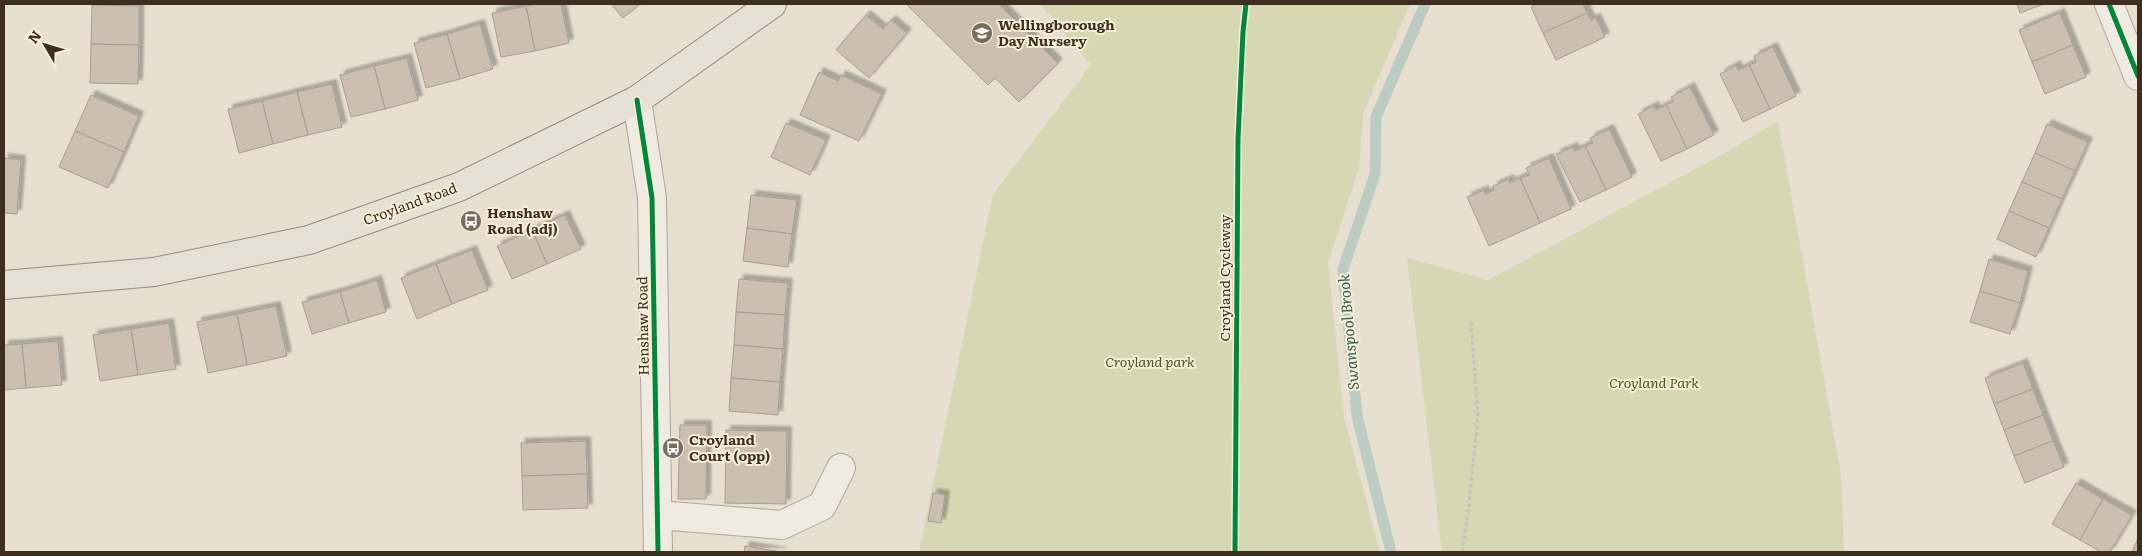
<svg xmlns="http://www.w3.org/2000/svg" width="2142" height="556" font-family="Literata,serif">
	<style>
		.green { fill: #d6d7b3 }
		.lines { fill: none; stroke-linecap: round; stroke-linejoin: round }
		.stream { stroke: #bcccc2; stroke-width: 11 }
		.building { fill: #cbbfb2; stroke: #a89c90; filter: url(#shadow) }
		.minor-casing { stroke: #ada599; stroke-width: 30 }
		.major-casing { stroke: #928b80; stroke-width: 30 }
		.path { stroke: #c8c2b9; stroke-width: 3; stroke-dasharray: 4 2.5; stroke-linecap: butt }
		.minor { stroke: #efebe3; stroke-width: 28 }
		.major { stroke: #e6e1d4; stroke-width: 28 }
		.cycleway-casing { stroke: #f7eed8; stroke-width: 8 }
		.cycleway { stroke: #00873e; stroke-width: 5 }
		.labels { text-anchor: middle; stroke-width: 4; stroke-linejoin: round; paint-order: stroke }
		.poi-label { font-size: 14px; font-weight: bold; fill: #3d2e20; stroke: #f7eed8; text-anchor: start }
		.street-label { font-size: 14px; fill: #3d2e20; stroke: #f7eed8 }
		.park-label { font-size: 14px; font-style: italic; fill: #4d5a26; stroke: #f7eed8 }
		.water-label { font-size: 15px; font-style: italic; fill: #2f5d5a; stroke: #f7eed8 }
	</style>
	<defs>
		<filter id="shadow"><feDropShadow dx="4.5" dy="-4.5" stdDeviation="1" flood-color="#0004"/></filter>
	</defs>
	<rect width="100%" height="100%" fill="#e7e0d1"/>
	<g class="green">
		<polygon points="1040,4 1410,4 1363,114 1359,168 1328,263 1344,417 1380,552 919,552 993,194 1091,65"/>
		<polygon points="1778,121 1841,474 1844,552 1442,552 1407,258 1488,280 1725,153"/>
	</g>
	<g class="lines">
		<polyline class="stream" points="1391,552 1357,416 1343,269 1375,174 1376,117 1425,4"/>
	</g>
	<g class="building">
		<polygon points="536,4 561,4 569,43 535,51 526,6"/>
		<polygon points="611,4 640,4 623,18"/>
		<polygon points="906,4 999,4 1058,63 1019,102 995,78 988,85"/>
		<polygon points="1537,4 1583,4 1587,13 1543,33 1531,7"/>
		<polygon points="2017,4 2044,4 2020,13"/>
		<polygon points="92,5 139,6 139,45 91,44"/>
		<polygon points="526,6 535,51 501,57 492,13"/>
		<polygon points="1587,13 1591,20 1596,18 1605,37 1556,60 1543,33"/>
		<polygon points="2060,13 2073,45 2032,62 2019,30"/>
		<polygon points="866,15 883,29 891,20 907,33 869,78 836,50"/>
		<polygon points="480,24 493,69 460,79 447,34"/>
		<polygon points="447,34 460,79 426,88 414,43"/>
		<polygon points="91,44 139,45 138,84 90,83"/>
		<polygon points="2073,45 2086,77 2045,94 2032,62"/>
		<polygon points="1773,47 1796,96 1770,109 1749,65 1756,62 1754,56"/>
		<polygon points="407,58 418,100 385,109 374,66"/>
		<polygon points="1736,65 1738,70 1749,65 1770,109 1743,122 1720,74"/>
		<polygon points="374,66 385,109 351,117 340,75"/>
		<polygon points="819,72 838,81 841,75 882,94 859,141 800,115"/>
		<polygon points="332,84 342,127 308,135 297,92"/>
		<polygon points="1690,87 1714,135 1687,149 1666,105 1674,101 1671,97"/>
		<polygon points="297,92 308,135 273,144 262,101"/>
		<polygon points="91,95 139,116 124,152 75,131"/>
		<polygon points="262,101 273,144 239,153 228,109"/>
		<polygon points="1666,105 1687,149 1661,161 1638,114 1654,106 1656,110"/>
		<polygon points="786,123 826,140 810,175 771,157"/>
		<polygon points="2047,124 2088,142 2075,171 2035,153"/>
		<polygon points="1609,129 1632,177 1606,190 1585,146 1593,143 1590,138"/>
		<polygon points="75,131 124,152 108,188 59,167"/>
		<polygon points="1585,146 1606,190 1580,202 1556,154 1573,147 1575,151"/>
		<polygon points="2035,153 2075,171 2062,199 2022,182"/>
		<polygon points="4,158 21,160 17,214 4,213"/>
		<polygon points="1549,158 1571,209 1540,223 1520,178 1530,175 1526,168"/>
		<polygon points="1520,178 1540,223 1489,246 1467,197 1484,190 1485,194 1494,190 1493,186 1509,179 1510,183"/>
		<polygon points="2022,182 2062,199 2049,228 2009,211"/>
		<polygon points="751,195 797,200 792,234 747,228"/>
		<polygon points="2009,211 2049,228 2036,257 1997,239"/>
		<polygon points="565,215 581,249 547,264 532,230"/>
		<polygon points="747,228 792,234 788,267 743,261"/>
		<polygon points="532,230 547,264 512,279 497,246"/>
		<polygon points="472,250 488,290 452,304 436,264"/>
		<polygon points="1989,259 2028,271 2020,303 1980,291"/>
		<polygon points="436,264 452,304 417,319 401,278"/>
		<polygon points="739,279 788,283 785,315 736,312"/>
		<polygon points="377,280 386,312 349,323 340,292"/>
		<polygon points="1980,291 2020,303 2010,334 1970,322"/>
		<polygon points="340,292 349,323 312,334 302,302"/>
		<polygon points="276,306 287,356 247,365 237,314"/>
		<polygon points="736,312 785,315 783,349 734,345"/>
		<polygon points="237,314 247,365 208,373 197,322"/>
		<polygon points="169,323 176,369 138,375 131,329"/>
		<polygon points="131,329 138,375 100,381 93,335"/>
		<polygon points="58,341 62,385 26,388 22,344"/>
		<polygon points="22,344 26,388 4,390 4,345"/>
		<polygon points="734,345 783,349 780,382 731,378"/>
		<polygon points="2023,363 2033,389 1994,404 1985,378"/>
		<polygon points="731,378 780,382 778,415 729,411"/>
		<polygon points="2033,389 2043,415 2004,430 1994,404"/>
		<polygon points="2043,415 2053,441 2014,456 2004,430"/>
		<polygon points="680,425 707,425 706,499 678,499"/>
		<polygon points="726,430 787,431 786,504 725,503"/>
		<polygon points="586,441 587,474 522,476 521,443"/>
		<polygon points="2053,441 2064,467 2025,483 2014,456"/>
		<polygon points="587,474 588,508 523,510 522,476"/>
		<polygon points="2076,483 2103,499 2080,540 2052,524"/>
		<polygon points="933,493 945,495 941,523 928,521"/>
		<polygon points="2103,499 2132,515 2110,552 2101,552 2080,540"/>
		<polygon points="2138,538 2138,552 2132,552"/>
		<polygon points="745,546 782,552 744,552"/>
	</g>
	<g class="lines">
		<g class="minor-casing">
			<g id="minor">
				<polyline points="2109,4 2138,76"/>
				<polyline points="637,100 652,198 658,552"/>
				<polyline points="658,515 782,525 822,506 841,468"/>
			</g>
		</g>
		<g class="major-casing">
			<polyline id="major" points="4,285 154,272 309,240 459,187 637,100 772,4"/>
		</g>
		<polyline class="path" points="1462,552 1468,513 1478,415 1471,321"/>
		<use href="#minor" class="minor"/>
		<use href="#major" class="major"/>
		<g class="cycleway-casing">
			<g id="cycleway">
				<polyline points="2109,4 2138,76"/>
				<polyline points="637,100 652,198 658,552"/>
				<polyline points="1235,552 1238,139 1243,32 1246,4"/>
			</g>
		</g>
		<use href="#cycleway" class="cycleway"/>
	</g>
	<defs>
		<g id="school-disc" transform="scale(1.125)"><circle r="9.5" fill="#786c5e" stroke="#f7eed8"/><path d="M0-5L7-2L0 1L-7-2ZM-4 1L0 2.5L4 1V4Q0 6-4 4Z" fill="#fff"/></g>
		<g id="bus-disc" transform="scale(1.125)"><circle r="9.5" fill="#786c5e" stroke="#f7eed8"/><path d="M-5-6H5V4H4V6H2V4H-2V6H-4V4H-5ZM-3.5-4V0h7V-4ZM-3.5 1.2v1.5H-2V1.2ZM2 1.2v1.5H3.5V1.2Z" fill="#fff"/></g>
	</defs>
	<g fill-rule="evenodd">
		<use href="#school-disc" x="982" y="33"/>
		<use href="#bus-disc" x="471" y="221"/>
		<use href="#bus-disc" x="673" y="448"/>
	</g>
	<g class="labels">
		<g class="poi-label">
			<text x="998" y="30">Wellingborough<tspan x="998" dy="16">Day Nursery</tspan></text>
			<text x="487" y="218">Henshaw<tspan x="487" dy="16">Road (adj)</tspan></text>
			<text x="689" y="445">Croyland<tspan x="689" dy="16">Court (opp)</tspan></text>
		</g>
		<g class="street-label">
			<text transform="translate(410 204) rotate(-20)" y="5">Croyland Road</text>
			<text transform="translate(1225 278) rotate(-90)" y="5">Croyland Cycleway</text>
			<text transform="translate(643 326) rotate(-91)" y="5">Henshaw Road</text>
		</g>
		<g class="park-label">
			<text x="1150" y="367">Croyland park</text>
			<text x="1654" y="388">Croyland Park</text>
		</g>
		<g class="water-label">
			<text transform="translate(1349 332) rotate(-95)" y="5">Swanspool Brook</text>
		</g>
	</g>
	<rect width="2142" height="556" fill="none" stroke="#3d2e20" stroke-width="10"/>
	<g transform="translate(45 45) rotate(308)" stroke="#f7eed8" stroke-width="4" paint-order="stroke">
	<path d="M0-4L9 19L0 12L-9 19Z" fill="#3d2e20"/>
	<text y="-8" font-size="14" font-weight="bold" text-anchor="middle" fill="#3d2e20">N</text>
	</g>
</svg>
